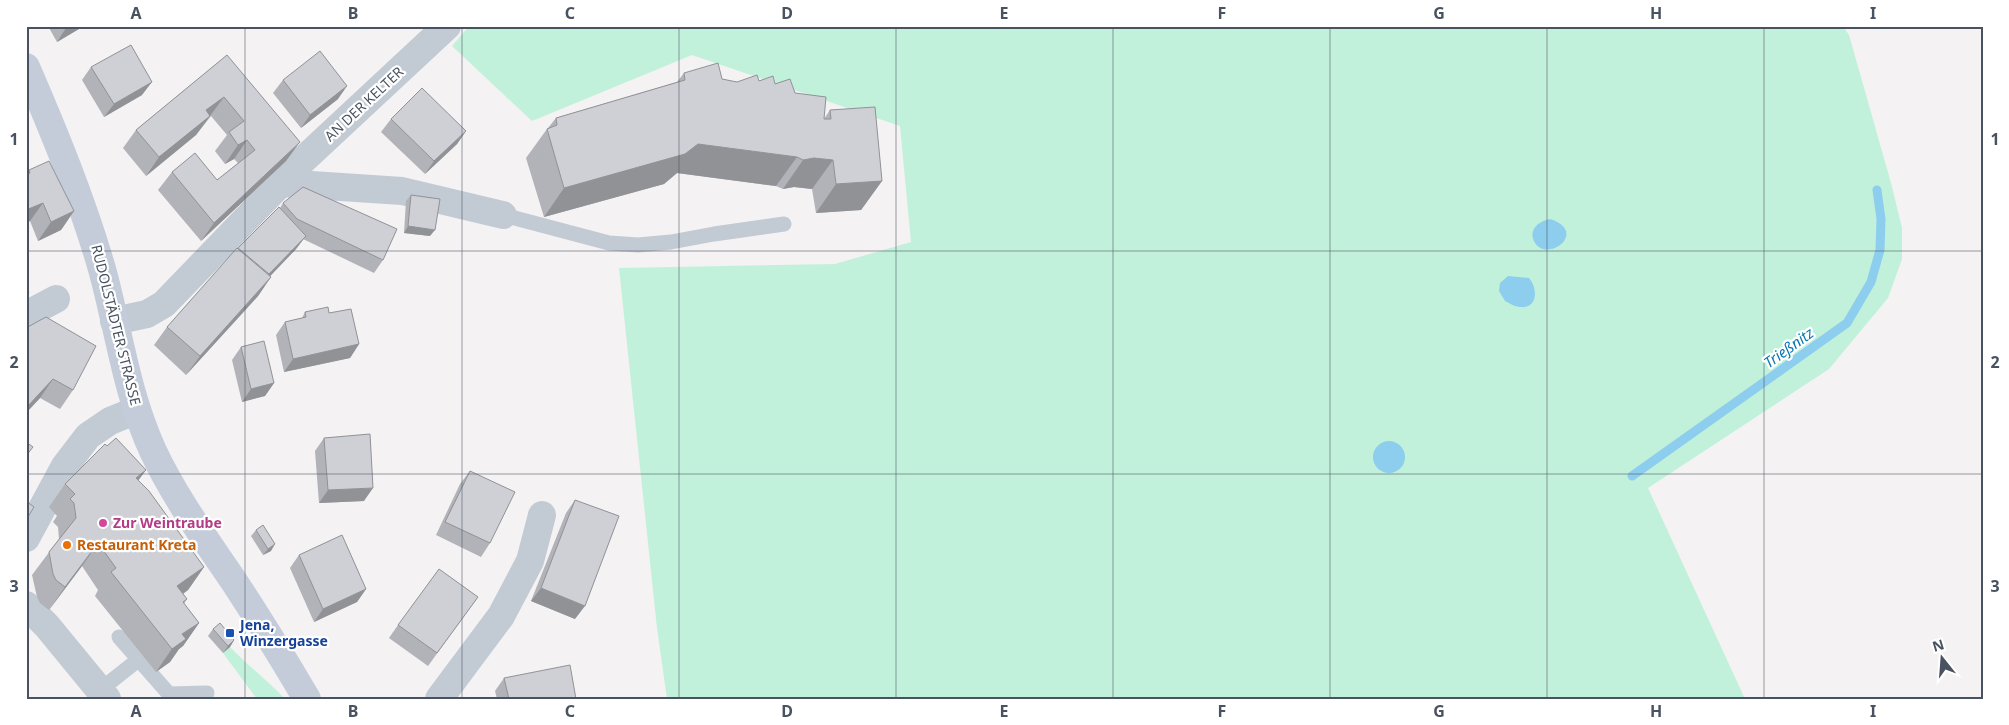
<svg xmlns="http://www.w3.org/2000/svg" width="2009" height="725" font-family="'Noto Sans',sans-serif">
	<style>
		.green { fill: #c1f1da }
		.water { fill: #8dcdee }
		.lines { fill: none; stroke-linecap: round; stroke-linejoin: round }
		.stream { stroke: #8dcdee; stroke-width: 9 }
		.lane { stroke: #c2cad3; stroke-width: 15 }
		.street { stroke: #c2cad3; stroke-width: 28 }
		.secondary { stroke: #c4ccda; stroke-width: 28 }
		.wall { fill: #b1b3b8 }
		.shaded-wall { fill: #909296 }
		.building { fill: #ced0d6; stroke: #909296 }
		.grid { fill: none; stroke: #495260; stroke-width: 1; stroke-opacity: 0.55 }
		.hotel-dot { fill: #d1479c; stroke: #fff; stroke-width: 2 }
		.food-dot { fill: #e8710a; stroke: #fff; stroke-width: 2 }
		.transit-dot { fill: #1a4fb4; stroke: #fff; stroke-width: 2 }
		.labels { text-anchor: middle; stroke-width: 4.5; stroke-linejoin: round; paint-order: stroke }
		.street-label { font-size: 14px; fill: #495260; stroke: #fff }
		.hotel-label { font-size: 14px; font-weight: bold; fill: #b23c85; stroke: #fff; text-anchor: start }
		.food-label { font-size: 14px; font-weight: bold; fill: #c56008; stroke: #fff; text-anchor: start }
		.transit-label { font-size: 14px; font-weight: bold; fill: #164399; stroke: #fff; text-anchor: start }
		.water-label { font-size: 15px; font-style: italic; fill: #0a78b2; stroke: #fff }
		.neatline { fill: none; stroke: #495260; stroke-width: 2 }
		.grid-label { font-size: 16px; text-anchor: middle; font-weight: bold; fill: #495260 }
	</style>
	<rect width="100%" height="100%" fill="#f4f2f2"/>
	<g class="green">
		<polygon points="469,26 1843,26 1849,35 1891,183 1902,228 1902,259 1888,298 1829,369 1648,488 1745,699 667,699 657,628 619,268 835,264 911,242 900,126 692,55 532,121 452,46"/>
		<path d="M230,647C247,665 267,680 285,699H257L223,653Z"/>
	</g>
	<g class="water">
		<path d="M1550,219C1589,232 1548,263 1535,243C1527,230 1539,221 1550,219Z"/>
		<path d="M1508,276L1529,278C1538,288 1538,309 1520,307C1515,307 1509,303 1505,301L1499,291L1500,283Z"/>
		<circle cx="1389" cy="457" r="16"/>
	</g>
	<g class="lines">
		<polyline class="stream" points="1632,476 1847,323 1871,282 1880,250 1881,219 1877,190"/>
		<g class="lane">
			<polyline points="503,215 609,243 638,245 671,242 714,234 784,224"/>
			<polyline points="119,637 169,694 207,693"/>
			<polyline points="100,690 138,660"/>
		</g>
		<g class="street">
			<polyline points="281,183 402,191 503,215"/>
			<polyline points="26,315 56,299"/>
			<polyline points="114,321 147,314 164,304 302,161 447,26"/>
			<polyline points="26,538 65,466 88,436 110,421 137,410"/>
			<polyline points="26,605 47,626 107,699"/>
			<polyline points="439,699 501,616 530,561 542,515"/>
		</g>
		<path class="secondary" d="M26,67C55,134 82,200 102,269C119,331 126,392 153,451C175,498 206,540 235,583C260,621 284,660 307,699"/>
	</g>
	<g class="wall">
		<polygon points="48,26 84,26 57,42"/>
		<polygon points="227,55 286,161 201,241 158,190 172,172 217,180 238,163 234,159 225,164 215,151 227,135 211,116 196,135 146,176 123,148 136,130"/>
		<polygon points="91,67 142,95 104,117 82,80"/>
		<polygon points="684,73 722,79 737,82 759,81 775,84 795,93 824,119 830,110 882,181 861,210 816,213 812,189 794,187 783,189 776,186 677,173 664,184 544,217 526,158 547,129 548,128 556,118 677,82"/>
		<polygon points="283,80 338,99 301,128 273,93"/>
		<polygon points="391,119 466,131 457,144 425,174 381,132"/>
		<polygon points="29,170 74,211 61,230 38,241 30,221 26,223 26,173"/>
		<polygon points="411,195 430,236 404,233 406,201"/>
		<polygon points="283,203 383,260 374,273 303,239 296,249 270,276 271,277 258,296 186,375 154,345 167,327 238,248 280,208"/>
		<polygon points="305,312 329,313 359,344 350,358 284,372 276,335 285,322 302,318"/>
		<polygon points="26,328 73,390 60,409 40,398 26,413"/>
		<polygon points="241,347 274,383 265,396 242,402 232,360"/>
		<polygon points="324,438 364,501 319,503 315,451"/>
		<polygon points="107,446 146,470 138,480 204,567 188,590 183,594 187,599 184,604 199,623 183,646 179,649 170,662 156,672 95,596 98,590 82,566 49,610 40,603 37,597 32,575 59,539 58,527 53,522 57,516 49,507 65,484"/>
		<polygon points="470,471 490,543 481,557 436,535 460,484"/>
		<polygon points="575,500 575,619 531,601 566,513"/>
		<polygon points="256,530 271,551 263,555 251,536"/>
		<polygon points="299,555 366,589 357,602 314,622 290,568"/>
		<polygon points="478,597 428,666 389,638 398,625"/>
		<polygon points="213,629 234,640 230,647 223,653 208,636"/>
		<polygon points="504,678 576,699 497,699 495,691"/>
	</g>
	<g class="shaded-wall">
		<polygon points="70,26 84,26 57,42 66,28"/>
		<polygon points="152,82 142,95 104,117 114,104"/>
		<polygon points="347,86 338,99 301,128 310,115"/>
		<polygon points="224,97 196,135 146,176 159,157 206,110"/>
		<polygon points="466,131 457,144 425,174 434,161"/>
		<polygon points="247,140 234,159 225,164 238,145"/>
		<polygon points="300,142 286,161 201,241 214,223"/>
		<polygon points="698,144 797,157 776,186 677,173 664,184 544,217 564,188"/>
		<polygon points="814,158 833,160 812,189 794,187 783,189 803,160"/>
		<polygon points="882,181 861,210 816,213 836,184"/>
		<polygon points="43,203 30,221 26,223 26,210"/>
		<polygon points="74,211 61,230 38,241 51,222"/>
		<polygon points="408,226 435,230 430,236 404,233"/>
		<polygon points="306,236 296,249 255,292 264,279"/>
		<polygon points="271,277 258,296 186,375 200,356"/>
		<polygon points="359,344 350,358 284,372 293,359"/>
		<polygon points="53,379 40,398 26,413 26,408"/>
		<polygon points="274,383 265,396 242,402 251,389"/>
		<polygon points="146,470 129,493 136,478"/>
		<polygon points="373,488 364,501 319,503 328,490"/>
		<polygon points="98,543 82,566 49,610 65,587"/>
		<polygon points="275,544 271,551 263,555 268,549"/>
		<polygon points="204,567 188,590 161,609 177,586"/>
		<polygon points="541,588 585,606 575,619 531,601"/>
		<polygon points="366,589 357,602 314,622 323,609"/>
		<polygon points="199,623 183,646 179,649 170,662 156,672 182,634"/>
		<polygon points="234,640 230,647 223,653 228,646"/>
	</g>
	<g class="building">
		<polygon points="131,45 152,82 114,104 91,67"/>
		<polygon points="320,51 347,86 310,115 283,80"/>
		<polygon points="227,55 300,142 214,223 172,172 195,153 217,180 255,150 247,140 238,145 229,132 244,121 224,97 206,110 210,116 159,157 136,130"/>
		<polygon points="718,63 722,79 737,82 757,75 759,81 773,76 775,84 790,79 795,93 826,97 824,119 831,119 830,110 875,107 882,181 836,184 833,160 814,158 803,160 797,157 698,144 685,154 564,188 547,129 557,125 556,118 685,80 684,73"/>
		<polygon points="422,88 466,131 434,161 391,119"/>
		<polygon points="49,161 74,211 51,222 43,203 26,210 26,175 30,173 29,170"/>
		<polygon points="303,187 397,229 383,260 297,219 283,203"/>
		<polygon points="411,195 440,199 435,230 408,226"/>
		<polygon points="279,207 306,236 269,274 238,248"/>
		<polygon points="237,248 271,277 200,356 167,327"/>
		<polygon points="26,288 29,293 26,294"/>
		<polygon points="328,307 329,313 351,309 359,344 293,359 285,322 306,317 305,312"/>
		<polygon points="46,317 96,346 73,390 53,379 26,408 26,328"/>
		<polygon points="264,341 274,383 251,389 241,347"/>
		<polygon points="370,434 373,488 328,490 324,438"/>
		<polygon points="116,438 146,470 136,478 149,491 204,567 177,586 187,599 183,602 199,623 182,634 186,639 172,649 111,572 116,568 98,543 65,587 56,580 53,574 49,552 76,518 74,503 70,499 75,494 65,484 105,444 107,446"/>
		<polygon points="26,442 33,447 26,456"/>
		<polygon points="470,471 515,492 490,543 445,522"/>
		<polygon points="575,500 619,516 585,606 541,588"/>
		<polygon points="26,501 34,507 26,520"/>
		<polygon points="263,525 275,544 268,549 256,530"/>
		<polygon points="342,535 366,589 323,609 299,555"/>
		<polygon points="439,569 478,597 437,653 398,625"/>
		<polygon points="220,623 234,640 228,646 213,629"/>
		<polygon points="570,665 576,699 509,699 504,678"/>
	</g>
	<path class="grid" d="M245,26V699M462,26V699M679,26V699M896,26V699M1113,26V699M1330,26V699M1547,26V699M1764,26V699M26,251H1983M26,474H1983"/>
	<circle class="hotel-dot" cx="103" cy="523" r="5"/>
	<circle class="food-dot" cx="67" cy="545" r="5"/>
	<rect class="transit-dot" x="225" y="628" width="10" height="10" rx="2.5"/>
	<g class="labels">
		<g class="street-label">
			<text transform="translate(364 104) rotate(-43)" y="5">AN DER KELTER</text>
			<text transform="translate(116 325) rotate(76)" y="5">RUDOLSTÄDTER STRASSE</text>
		</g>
		<g class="hotel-label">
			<text x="113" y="528">Zur Weintraube</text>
		</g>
		<g class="food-label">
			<text x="77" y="550">Restaurant Kreta</text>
		</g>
		<g class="transit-label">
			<text x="240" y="630">Jena,<tspan x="240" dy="16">Winzergasse</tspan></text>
		</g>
		<g class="water-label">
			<text transform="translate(1789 348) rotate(-36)" y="5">Trießnitz</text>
		</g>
	</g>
	<rect width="2009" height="725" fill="none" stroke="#ffffff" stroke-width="55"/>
	<g transform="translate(1942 658) rotate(343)" stroke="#ffffff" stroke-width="4" paint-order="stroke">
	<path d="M0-4L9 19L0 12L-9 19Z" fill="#495260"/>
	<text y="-8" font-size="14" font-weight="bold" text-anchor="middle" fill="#495260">N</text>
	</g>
	<rect x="28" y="28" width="1954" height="670" class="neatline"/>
	<g class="grid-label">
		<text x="136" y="19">A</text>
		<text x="353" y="19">B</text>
		<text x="570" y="19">C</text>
		<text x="787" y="19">D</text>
		<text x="1004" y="19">E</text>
		<text x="1222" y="19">F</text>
		<text x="1439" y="19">G</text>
		<text x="1656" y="19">H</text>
		<text x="1873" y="19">I</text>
		<text x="14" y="145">1</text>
		<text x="1995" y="145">1</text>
		<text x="14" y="368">2</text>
		<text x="1995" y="368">2</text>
		<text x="14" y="592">3</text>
		<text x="1995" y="592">3</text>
		<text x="136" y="717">A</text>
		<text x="353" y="717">B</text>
		<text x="570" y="717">C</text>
		<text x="787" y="717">D</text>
		<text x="1004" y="717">E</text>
		<text x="1222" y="717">F</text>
		<text x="1439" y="717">G</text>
		<text x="1656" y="717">H</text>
		<text x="1873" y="717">I</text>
	</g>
</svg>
